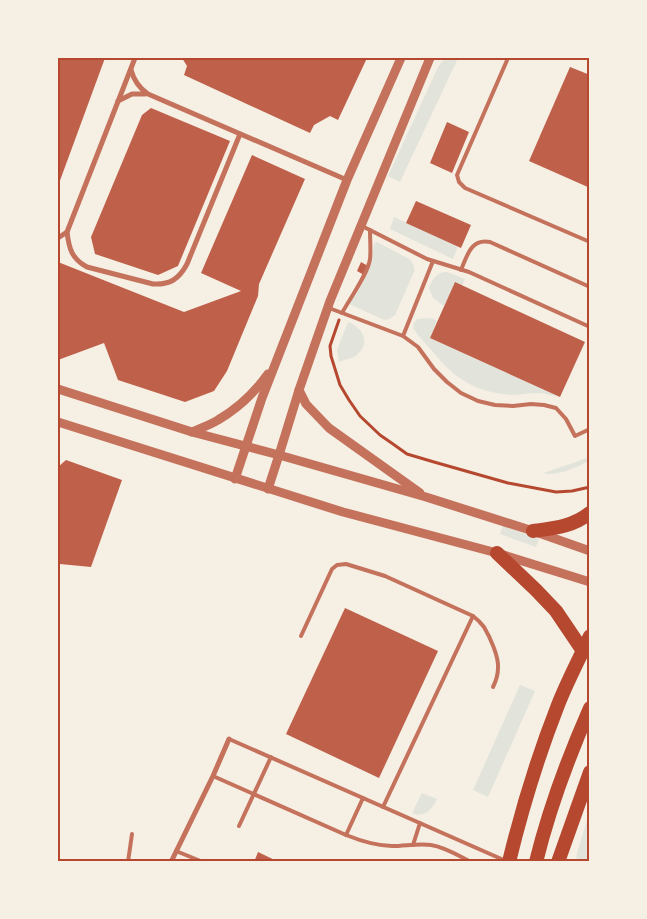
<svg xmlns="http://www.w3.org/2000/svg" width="647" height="919" font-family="Commissioner,sans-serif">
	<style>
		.green { fill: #e2e4dc }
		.building { fill: #bf614a }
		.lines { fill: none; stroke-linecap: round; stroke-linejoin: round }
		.path { stroke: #b5482f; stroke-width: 3 }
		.service { stroke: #c5725c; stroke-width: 4 }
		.minor { stroke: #c5725c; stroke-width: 5 }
		.tertiary { stroke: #c5725c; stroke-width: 9 }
		.trunk { stroke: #b5482f; stroke-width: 14 }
		.neatline { fill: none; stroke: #b5482f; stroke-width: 2 }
	</style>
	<rect width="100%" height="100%" fill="#f6efe4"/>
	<g class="green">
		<polygon points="445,58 458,58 400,182 388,176 438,67"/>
		<polygon points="394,217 458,246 453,259 390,229"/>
		<path d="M377,242L409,259C413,262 415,267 414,272L395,315L389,319L384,320L349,304V303C365,283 371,269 374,244Z"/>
		<path d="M447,272L465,279L462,286L455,283L444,306L433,298L429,288C433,279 436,272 447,272Z"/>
		<path d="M432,318L437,321L430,338L560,397C553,396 545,393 538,393C529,393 520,395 511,395C475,392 455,379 433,352C426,344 419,337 413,328L414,323L417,319Z"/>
		<path d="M348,322C362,327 371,342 358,354C353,359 345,359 339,362L337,350Z"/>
		<path d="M589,457V461C576,467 558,477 543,473L576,462Z"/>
		<polygon points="503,526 539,539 536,547 500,534"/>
		<polygon points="520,685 535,691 488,797 473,790"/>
		<path d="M422,793L437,799C432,810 424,818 412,813Z"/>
		<polygon points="589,814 589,861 576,861 577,853"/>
	</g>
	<g class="building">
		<polygon points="58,58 105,58 58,186"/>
		<polygon points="182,58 367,58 338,120 330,116 314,125 310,133 184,75 187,66"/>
		<polygon points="570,67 590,75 590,188 529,161"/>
		<polygon points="151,108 230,141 178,266 158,275 95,254 91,237 142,115"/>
		<polygon points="447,122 469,132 452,173 430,163"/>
		<polygon points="252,155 305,179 259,284 258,296 227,371 214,391 185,402 118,380 104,343 58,360 58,262 184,312 241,291 201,273"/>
		<polygon points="416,201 471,225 461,248 406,223"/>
		<polygon points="361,262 368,266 364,275 357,271"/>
		<polygon points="455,282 585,342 560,397 430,338"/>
		<polygon points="66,460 122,480 91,567 60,564 58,560 58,467"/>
		<polygon points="345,608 438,651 379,778 286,734"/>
		<polygon points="258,852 279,862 254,862"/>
	</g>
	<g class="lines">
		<polyline class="path" points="339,320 330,346 331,356 340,385 349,400 360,416 380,435 393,444 407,454 434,462 508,483 556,492 572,491 590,487"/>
		<g class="service">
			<polyline points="508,58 457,175 459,182 465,188 590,242"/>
			<polyline points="362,226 427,259 469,272 590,327"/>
			<path d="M461,270C467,256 471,238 490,242L590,287"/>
			<polyline points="329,308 403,336 418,347 434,369 447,382 461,393 478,401 495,405 513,406 531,404 544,405 556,408 566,419 575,436 590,429"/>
			<path d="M342,313C350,298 368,274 370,259C371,250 370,240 370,230"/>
			<polyline points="403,336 433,261"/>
			<path d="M301,636L332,569L337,565L346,564L385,576L473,616C477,619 481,623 484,627C490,637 499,657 498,668C498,675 496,681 493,687"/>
			<polyline points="229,739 506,861"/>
			<path d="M213,776L346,835C361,841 376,846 392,846C405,846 419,843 431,845C445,847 459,856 471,862"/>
			<polyline points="383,807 473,616"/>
			<polyline points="239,826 271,757"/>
			<polyline points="346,835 363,798"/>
			<polyline points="413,845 420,823"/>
			<polyline points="176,851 203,862"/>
			<polyline points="128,862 132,834"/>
		</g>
		<g class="minor">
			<path d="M135,58L67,232C69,249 72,259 87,267L153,284C170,285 179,279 187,264L240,134"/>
			<path d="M131,70C134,81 139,88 148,94L347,180"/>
			<polyline points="118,101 132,94 145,94"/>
			<polyline points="58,238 67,232"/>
			<polyline points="171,862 213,776 229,739"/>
		</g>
		<g class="tertiary">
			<polyline points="58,389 192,432 279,455 426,497 533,531 590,551"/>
			<polyline points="299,390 306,404 329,428 420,493"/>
			<polyline points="58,422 343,512 497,553 590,582"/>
			<path d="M192,432C201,428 210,425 218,420C237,409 255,392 268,374"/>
			<polyline points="235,479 262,398 347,180 401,58"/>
			<polyline points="268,489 279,455 299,390 330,301 430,58"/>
		</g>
		<g class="trunk">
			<path d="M533,531C556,528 571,527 590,513"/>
			<polyline points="497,553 536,590 556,611 583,651"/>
			<path d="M509,862C522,808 538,756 558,705C567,682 579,659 590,636"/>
			<path d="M536,862C549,809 568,758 590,708"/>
			<polyline points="558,862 590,772"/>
		</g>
	</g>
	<rect width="647" height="919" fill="none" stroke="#f6efe4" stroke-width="118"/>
	<rect x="59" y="59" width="529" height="801" class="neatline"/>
</svg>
